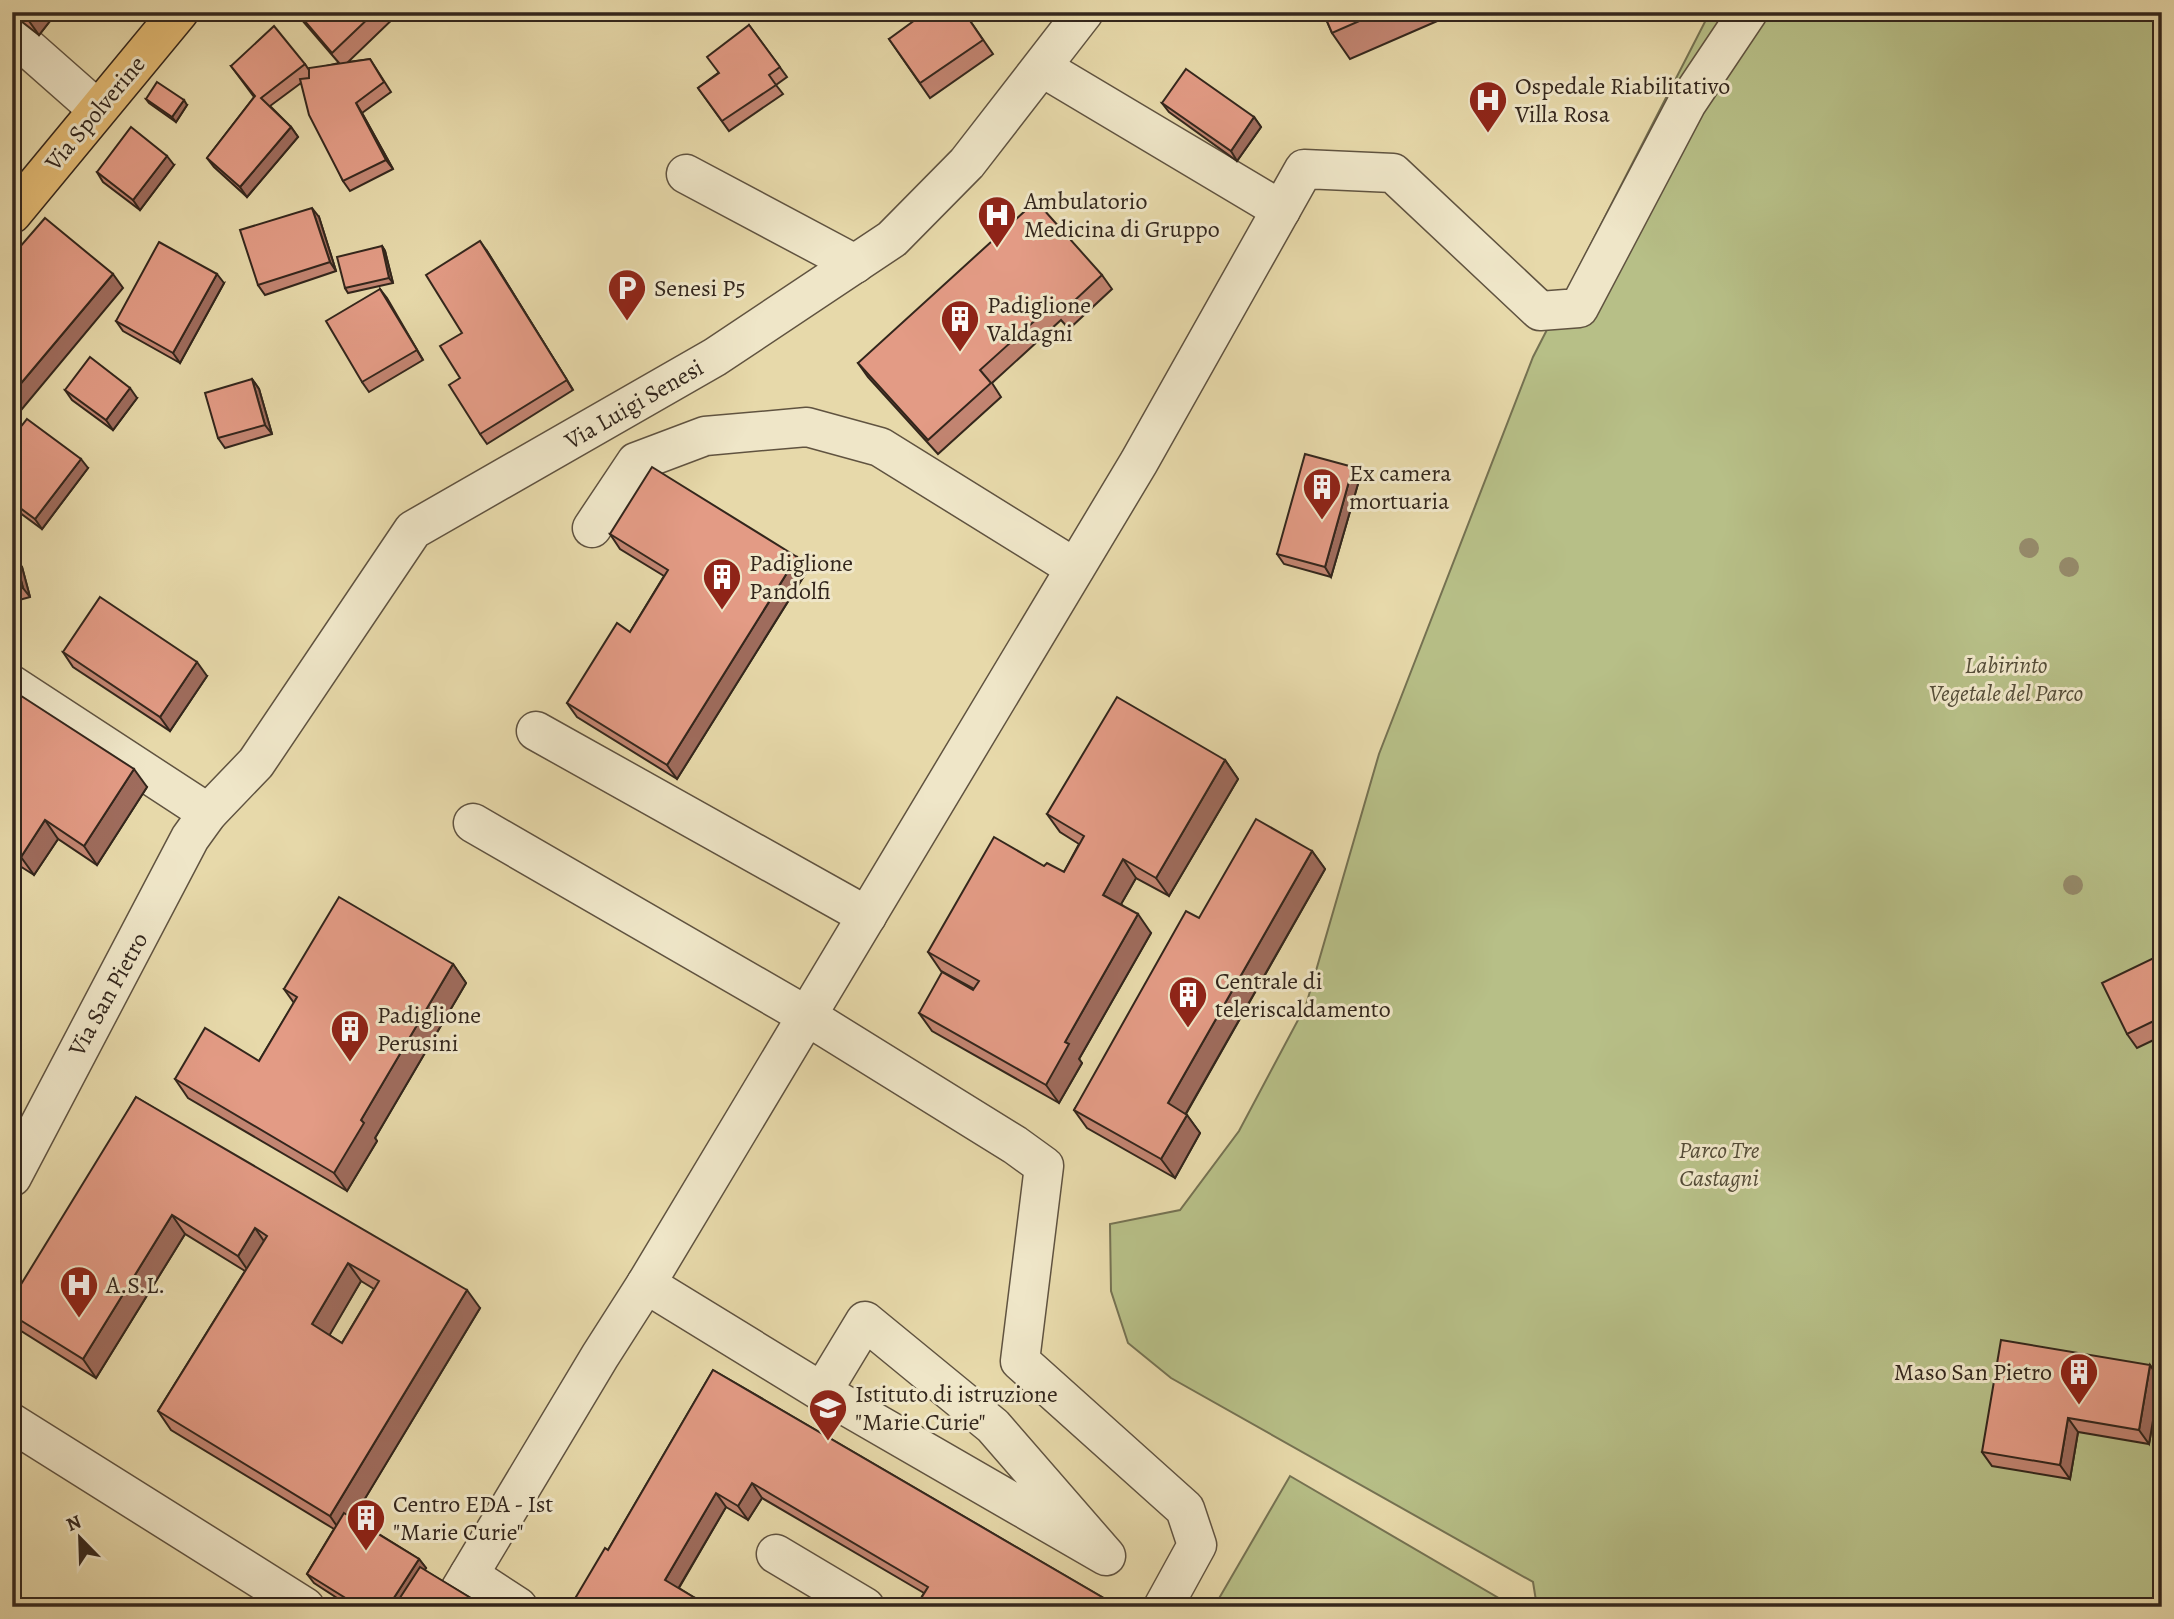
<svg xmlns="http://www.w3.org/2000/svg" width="2174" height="1619" font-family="Alegreya,serif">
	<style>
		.green { fill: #b7bf87; stroke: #757252; stroke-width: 2 }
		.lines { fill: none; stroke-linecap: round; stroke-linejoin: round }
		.minor-casing { stroke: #605340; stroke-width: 41 }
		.major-casing { stroke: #33261c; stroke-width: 41 }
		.minor { stroke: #efe6c8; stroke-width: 38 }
		.major { stroke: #e4bc75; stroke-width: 38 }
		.tree { fill: #968b6b }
		.wall { fill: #c38572; stroke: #33261c; stroke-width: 2; fill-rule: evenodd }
		.shaded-wall { fill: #9f6c5d; stroke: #33261c; stroke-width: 2 }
		.building { fill: #e39b85; stroke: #33261c; stroke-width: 2; fill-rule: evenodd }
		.labels { text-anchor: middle; stroke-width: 6; stroke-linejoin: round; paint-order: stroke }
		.poi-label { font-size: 24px; fill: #33261c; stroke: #efe6c8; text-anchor: start }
		.street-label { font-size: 24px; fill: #33261c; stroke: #efe6c8 }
		.park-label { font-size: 24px; font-style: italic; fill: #544c37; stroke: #efe6c8 }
	</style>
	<rect width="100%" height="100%" fill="#e7d9aa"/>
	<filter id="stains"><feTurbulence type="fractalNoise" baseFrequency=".00286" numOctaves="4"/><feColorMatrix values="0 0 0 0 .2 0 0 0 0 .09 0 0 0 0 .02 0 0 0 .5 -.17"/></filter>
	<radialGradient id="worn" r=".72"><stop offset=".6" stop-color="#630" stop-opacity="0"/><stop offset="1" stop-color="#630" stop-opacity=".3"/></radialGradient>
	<g class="green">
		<polygon points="1710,12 2162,12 2162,1607 1537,1607 1533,1582 1171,1378 1128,1343 1111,1291 1110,1224 1180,1210 1239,1131 1306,1005 1379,754 1533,357"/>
		<polygon points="1290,1476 1514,1607 1214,1607"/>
	</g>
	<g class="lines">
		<g class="minor-casing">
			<g id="minor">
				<polyline points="12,34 97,109"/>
				<polyline points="1043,68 1281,210"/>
				<polyline points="686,174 855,264"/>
				<polyline points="592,528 636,462 705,436 807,427 880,447 1075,568"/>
				<polyline points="12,685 208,813"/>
				<polyline points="536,731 867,916"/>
				<polyline points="473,823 807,1016 1015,1145 1044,1166 1020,1361 1185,1509 1197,1545 1163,1607"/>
				<polyline points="12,1177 190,838 208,813 256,763 413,530 715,357 892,239 967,163 1084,12"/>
				<polyline points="646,1284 822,1392 865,1321 993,1426 1106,1556 822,1392"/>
				<polyline points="12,1423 305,1607"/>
				<polyline points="776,1554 865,1607"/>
				<polyline points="469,1575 518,1607"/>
				<polyline points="458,1593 600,1356 646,1284 1139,462 1304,169 1393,173 1540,311 1579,308 1687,103 1748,12"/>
			</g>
		</g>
		<g class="major-casing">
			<polyline id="major" points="12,214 179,12"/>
		</g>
		<use href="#minor" class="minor"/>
		<use href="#major" class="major"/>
	</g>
	<g class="tree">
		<circle cx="2029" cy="548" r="10"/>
		<circle cx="2069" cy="567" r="10"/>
		<circle cx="2073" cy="885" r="10"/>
	</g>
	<g class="wall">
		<polygon points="12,12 57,12 39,35 12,14"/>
		<polygon points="295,12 400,12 348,62 370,59 391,92 362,113 393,169 350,191 343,181 301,83 270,106 291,127 298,137 247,197 214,167 207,158 254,97 231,66 305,64 309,70 339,63"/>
		<polygon points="964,12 993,54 930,98 889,39"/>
		<polygon points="1323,12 1458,12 1350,59 1332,33"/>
		<polygon points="749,25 787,77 776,85 783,94 729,131 698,88 718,73"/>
		<polygon points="146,99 187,105 176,122 149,103"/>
		<polygon points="1162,103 1254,117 1261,127 1237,161 1169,112"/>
		<polygon points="174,165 140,210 103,182 97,172"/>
		<polygon points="319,217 336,271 265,295 258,285"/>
		<polygon points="382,246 385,251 393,283 348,293 345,288"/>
		<polygon points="487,251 573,390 487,444 480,434 460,378 462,333"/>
		<polygon points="1102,275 1112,289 1069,329 1061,320 992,383 1001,397 938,454 868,377 858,363"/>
		<polygon points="224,283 180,363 123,331 116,321"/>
		<polygon points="380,289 423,360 369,392 362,382"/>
		<polygon points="252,379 259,389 272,434 225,448 218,438"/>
		<polygon points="65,390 137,398 113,430 72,400"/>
		<polygon points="12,438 88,468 42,529 12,507"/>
		<polygon points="1360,477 1331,577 1284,564 1277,554"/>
		<polygon points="610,534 797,557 807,571 677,779 577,717 567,703 630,632 664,576 620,549"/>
		<polygon points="12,558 15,558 22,567 30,597 12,602"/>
		<polygon points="63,652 207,676 170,731 73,667"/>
		<polygon points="12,690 147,787 97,865 58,839 34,875 12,861"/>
		<polygon points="1225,760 1238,779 1169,896 1136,878 1121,904 1151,933 1079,1059 1082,1063 1059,1103 932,1031 919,1013 974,989 941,971 928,952 1044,866 1064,872 1079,844 1060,832 1047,814"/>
		<polygon points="1312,851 1325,869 1186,1114 1200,1133 1175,1178 1087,1128 1074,1110 1199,918"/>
		<polygon points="2162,954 2162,1036 2137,1048 2127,1034"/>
		<polygon points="453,964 466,983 375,1138 377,1141 347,1191 188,1098 175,1079 259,1061 294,1003 284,989"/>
		<path d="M136,1097L480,1308L353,1518L419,1559L426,1568L424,1570L474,1600L477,1605L476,1607H351L314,1583L307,1574L334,1529L171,1430L158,1411L245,1271L185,1234L96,1378L18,1329L12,1321V1315ZM361,1281L374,1289L342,1343L329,1335Z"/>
		<polygon points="2150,1365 2160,1380 2149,1444 2078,1432 2070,1479 1992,1466 1982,1452"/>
		<polygon points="713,1370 1119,1607 925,1607 920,1600 924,1593 762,1498 748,1520 726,1507 679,1588 695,1598 702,1607 570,1607 608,1550"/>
	</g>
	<g class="shaded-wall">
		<polygon points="36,12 57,12 39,35 29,21"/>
		<polygon points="184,100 187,105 176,122 172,117"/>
		<polygon points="356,103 362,113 393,169 386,160"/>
		<polygon points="1254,117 1261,127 1237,161 1231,151"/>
		<polygon points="291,127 298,137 247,197 240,187"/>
		<polygon points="167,156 174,165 140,210 133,200"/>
		<polygon points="312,208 319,217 336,271 330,262"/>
		<polygon points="480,241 487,251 573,390 567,380"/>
		<polygon points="382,246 385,251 393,283 389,278"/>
		<polygon points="113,274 123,288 12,421 12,394"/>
		<polygon points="217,274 224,283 180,363 173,353"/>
		<polygon points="380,289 387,298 423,360 417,350"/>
		<polygon points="252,379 259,389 272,434 265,425"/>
		<polygon points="130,388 137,398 113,430 106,420"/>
		<polygon points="81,459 88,468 42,529 35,519"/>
		<polygon points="1353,467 1360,477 1331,577 1325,567"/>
		<polygon points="797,557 807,571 677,779 667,765"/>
		<polygon points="15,558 22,567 30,597 23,588"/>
		<polygon points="197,662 207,676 170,731 160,717"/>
		<polygon points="1225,760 1238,779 1169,896 1156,878"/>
		<polygon points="134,769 147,787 97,865 84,846"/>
		<polygon points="45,820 58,839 34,875 21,857"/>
		<polygon points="1312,851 1325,869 1181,1122 1168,1103"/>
		<polygon points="1123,859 1136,878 1116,913 1103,895"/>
		<polygon points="1138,914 1151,933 1079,1059 1082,1063 1059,1103 1046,1085 1065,1042"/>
		<polygon points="453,964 466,983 375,1138 377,1141 347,1191 334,1173 361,1120"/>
		<polygon points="1187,1115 1200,1133 1175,1178 1161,1159"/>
		<polygon points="172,1215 185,1234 96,1378 83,1359"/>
		<polygon points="255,1228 268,1247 251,1275 238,1256"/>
		<polygon points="348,1263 361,1281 325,1343 312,1324"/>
		<polygon points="467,1290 480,1308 343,1535 330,1516"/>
		<polygon points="2150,1365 2160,1380 2149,1444 2139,1430"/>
		<polygon points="2068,1418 2078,1432 2070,1479 2060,1465"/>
		<polygon points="752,1483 762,1498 748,1520 738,1506"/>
		<polygon points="716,1493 726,1507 675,1594 665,1580"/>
		<polygon points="419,1559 426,1568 401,1607 388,1607"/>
		<polygon points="695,1598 702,1607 690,1607"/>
		<polygon points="474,1600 477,1605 476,1607 470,1607"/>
	</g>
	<g class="building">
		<polygon points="18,12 36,12 29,21"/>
		<polygon points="297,12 375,12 332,53"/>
		<polygon points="926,12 964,12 983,40 920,83 889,39"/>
		<polygon points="1323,12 1380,12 1332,33"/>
		<polygon points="749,25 780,67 769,75 776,85 722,121 698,88 719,73 707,57"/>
		<polygon points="274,26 305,64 261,98 291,127 240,187 207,158 255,96 231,66"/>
		<polygon points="370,59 384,82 356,103 386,160 343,181 309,115 300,79 309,78 309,68"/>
		<polygon points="1186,69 1254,117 1231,151 1162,103"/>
		<polygon points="157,82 184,100 172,117 146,99"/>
		<polygon points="131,127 167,156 133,200 97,172"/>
		<polygon points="1036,201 1102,275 1059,315 1051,306 980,370 991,383 928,440 858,363"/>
		<polygon points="312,208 330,262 258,285 240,230"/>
		<polygon points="45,218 113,274 12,394 12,256"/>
		<polygon points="480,241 567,380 480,434 449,385 460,378 440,346 462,333 426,275"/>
		<polygon points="159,242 217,274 173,353 116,321"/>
		<polygon points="382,246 389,278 345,288 337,257"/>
		<polygon points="380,289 417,350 362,382 326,321"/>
		<polygon points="90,357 130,388 106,420 65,390"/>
		<polygon points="252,379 265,425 218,438 205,393"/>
		<polygon points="27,419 81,459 35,519 12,502 12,438"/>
		<polygon points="1305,454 1353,467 1325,567 1277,554"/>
		<polygon points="652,467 797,557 667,765 567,703 617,623 630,632 668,570 610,534"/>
		<polygon points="12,558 15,558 23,588 12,590"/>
		<polygon points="100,597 197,662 160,717 63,652"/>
		<polygon points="12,690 134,769 84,846 45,820 21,857 12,851"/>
		<polygon points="1117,697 1225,760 1156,878 1123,859 1103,895 1138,914 1065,1042 1069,1044 1046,1085 919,1013 942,972 973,990 979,981 928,952 994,837 1044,866 1047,863 1064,872 1084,836 1047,814"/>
		<polygon points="1256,819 1312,851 1168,1103 1187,1115 1161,1159 1074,1110 1186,911 1199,918"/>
		<polygon points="339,897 453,964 361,1120 364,1123 334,1173 175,1079 205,1028 259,1061 297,997 284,989"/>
		<polygon points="2162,954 2162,1017 2127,1034 2102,983"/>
		<path d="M136,1097L467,1290L330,1516L158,1411L267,1236L255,1228L238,1256L172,1215L83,1359L12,1315V1299ZM348,1263L379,1281L342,1343L312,1324Z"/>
		<polygon points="2001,1340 2150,1365 2139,1430 2068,1418 2060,1465 1982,1452"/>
		<polygon points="713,1370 1119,1607 932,1607 920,1600 928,1587 752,1483 738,1506 716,1493 665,1580 695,1598 690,1607 570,1607 605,1548 608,1550"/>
		<polygon points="344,1513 419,1559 388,1607 360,1607 307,1574"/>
		<polygon points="420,1567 474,1600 470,1607 394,1607"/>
	</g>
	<defs>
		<g id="hospital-pin" transform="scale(2.0125)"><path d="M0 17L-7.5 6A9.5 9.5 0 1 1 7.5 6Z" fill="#8f2418" stroke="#efe6c8"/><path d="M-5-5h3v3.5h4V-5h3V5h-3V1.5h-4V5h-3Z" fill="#fff"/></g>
		<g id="parking-pin" transform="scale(2.0125)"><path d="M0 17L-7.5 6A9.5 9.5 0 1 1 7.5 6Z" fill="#8f2418" stroke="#efe6c8"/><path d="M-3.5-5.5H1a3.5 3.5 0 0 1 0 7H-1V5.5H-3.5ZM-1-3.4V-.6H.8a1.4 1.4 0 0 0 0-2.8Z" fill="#fff"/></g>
		<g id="building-pin" transform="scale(2.0125)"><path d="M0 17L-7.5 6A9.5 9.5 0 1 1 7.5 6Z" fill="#8f2418" stroke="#efe6c8"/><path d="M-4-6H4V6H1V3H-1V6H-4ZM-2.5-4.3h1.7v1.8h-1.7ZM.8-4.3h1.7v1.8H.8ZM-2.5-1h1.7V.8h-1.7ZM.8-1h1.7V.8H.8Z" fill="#fff"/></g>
		<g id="school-pin" transform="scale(2.0125)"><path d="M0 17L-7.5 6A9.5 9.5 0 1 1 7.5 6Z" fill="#8f2418" stroke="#efe6c8"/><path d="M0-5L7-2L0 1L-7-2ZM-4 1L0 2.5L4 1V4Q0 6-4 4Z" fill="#fff"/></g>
	</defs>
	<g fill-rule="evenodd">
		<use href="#hospital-pin" x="1488" y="100"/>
		<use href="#hospital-pin" x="997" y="215"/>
		<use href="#parking-pin" x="627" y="288"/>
		<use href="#building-pin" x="960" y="319"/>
		<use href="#building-pin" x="1322" y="487"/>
		<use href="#building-pin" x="722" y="577"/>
		<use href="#building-pin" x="1188" y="995"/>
		<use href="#building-pin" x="350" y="1029"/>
		<use href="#hospital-pin" x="79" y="1285"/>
		<use href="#building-pin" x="2079" y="1372"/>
		<use href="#school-pin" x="828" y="1408"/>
		<use href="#building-pin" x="366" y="1518"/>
	</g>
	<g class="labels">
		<g class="poi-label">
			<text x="1515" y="94">Ospedale Riabilitativo<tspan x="1515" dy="28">Villa Rosa</tspan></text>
			<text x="1024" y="209">Ambulatorio<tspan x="1024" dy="28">Medicina di Gruppo</tspan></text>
			<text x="654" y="296">Senesi P5</text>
			<text x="987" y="313">Padiglione<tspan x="987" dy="28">Valdagni</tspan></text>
			<text x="1349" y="481">Ex camera<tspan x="1349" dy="28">mortuaria</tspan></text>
			<text x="749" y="571">Padiglione<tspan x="749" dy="28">Pandolfi</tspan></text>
			<text x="1215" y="989">Centrale di<tspan x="1215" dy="28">teleriscaldamento</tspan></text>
			<text x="377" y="1023">Padiglione<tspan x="377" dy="28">Perusini</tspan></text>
			<text x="106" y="1293">A.S.L.</text>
			<text x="2052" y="1380" text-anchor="end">Maso San Pietro</text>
			<text x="855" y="1402">Istituto di istruzione<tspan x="855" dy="28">"Marie Curie"</tspan></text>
			<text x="393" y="1512">Centro EDA - Ist<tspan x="393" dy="28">"Marie Curie"</tspan></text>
		</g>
		<g class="street-label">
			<text transform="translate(95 113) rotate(-50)" y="8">Via Spolverine</text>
			<text transform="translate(634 404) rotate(-30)" y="8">Via Luigi Senesi</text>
			<text transform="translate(108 994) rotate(-61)" y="8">Via San Pietro</text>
		</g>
		<g class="park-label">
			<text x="2006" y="673">Labirinto<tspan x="2006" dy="28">Vegetale del Parco</tspan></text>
			<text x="1719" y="1158">Parco Tre<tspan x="1719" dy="28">Castagni</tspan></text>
		</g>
	</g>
	<rect width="2174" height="1619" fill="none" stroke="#e7d9aa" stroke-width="42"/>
	<rect x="14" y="14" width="2146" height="1591" fill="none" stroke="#33261c" stroke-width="3.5"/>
	<rect x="21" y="21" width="2132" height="1577" fill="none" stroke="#33261c" stroke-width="2"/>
	<g transform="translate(80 1538) rotate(337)" stroke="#efe6c8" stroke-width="5" paint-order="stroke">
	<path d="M0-5L12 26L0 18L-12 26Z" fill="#33261c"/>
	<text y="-10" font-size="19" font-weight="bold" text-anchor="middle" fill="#33261c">N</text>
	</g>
	<rect width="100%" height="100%" filter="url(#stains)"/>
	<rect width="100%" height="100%" fill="url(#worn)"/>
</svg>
